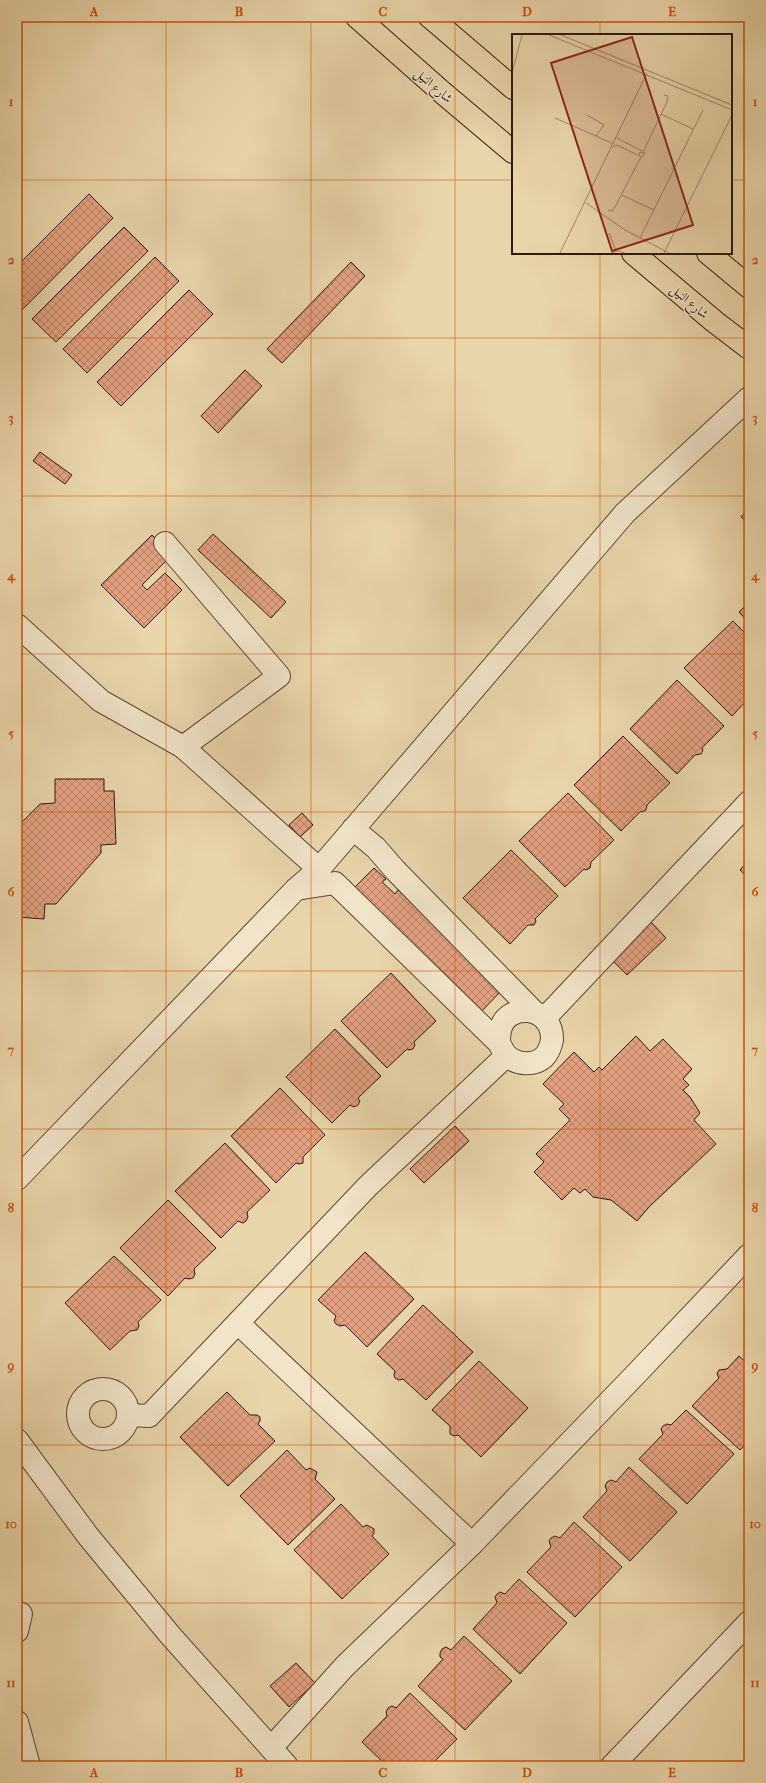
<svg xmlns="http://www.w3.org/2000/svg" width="766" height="1783" font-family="'IM FELL French Canon',Amiri,serif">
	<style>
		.building { fill: url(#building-cross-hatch); stroke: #2c180f }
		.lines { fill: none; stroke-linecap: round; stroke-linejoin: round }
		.minor-casing { stroke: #5b4736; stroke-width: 24 }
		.major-casing { stroke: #2c180f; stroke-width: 24 }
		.minor { stroke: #f1e4c8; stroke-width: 22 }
		.major { stroke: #e9d5aa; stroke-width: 22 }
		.grid { fill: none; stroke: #cc4f0c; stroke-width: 1; stroke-opacity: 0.55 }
		.labels { text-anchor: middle; stroke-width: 3; stroke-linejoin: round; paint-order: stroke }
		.street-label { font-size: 13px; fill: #2c180f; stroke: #f1e4c8 }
		.inset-road { fill: none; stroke: #9d896c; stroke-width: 1 }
		.view { fill: #8f2418; fill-opacity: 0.15; stroke: #8f2418; stroke-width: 2 }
		.inset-edge { fill: none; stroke: #2c180f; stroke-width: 2 }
		.neatline { fill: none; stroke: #cc4f0c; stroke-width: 1.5 }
		.grid-label { font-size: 13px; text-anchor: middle; font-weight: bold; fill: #cc4f0c }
	</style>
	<defs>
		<pattern id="building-cross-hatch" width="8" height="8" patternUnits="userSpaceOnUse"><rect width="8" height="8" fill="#e4a181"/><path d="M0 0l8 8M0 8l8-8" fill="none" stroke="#b98268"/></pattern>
	</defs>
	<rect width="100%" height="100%" fill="#e9d5aa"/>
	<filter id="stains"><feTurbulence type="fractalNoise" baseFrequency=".005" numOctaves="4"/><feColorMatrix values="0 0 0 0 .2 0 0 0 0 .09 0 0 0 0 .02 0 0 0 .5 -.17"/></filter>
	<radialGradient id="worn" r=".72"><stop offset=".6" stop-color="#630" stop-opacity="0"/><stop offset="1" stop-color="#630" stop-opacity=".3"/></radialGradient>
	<g class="building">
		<polygon points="89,194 113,218 22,310 17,305 17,266"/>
		<polygon points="124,227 148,251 56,342 32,319"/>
		<polygon points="155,257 179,281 87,373 63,349"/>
		<polygon points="351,262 365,276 282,363 267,349"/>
		<polygon points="189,290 213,314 121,406 97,382"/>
		<polygon points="245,370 262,386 218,433 201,416"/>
		<polygon points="40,452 72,475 65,484 33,461"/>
		<polygon points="749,508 749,524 741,517"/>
		<polygon points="213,534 286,602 271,618 198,550"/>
		<polygon points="152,535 172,555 142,585 147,590 165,573 182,590 144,628 101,585"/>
		<polygon points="749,602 749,623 739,612"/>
		<polygon points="733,621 749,637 749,698 732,716 684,668"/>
		<polygon points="677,680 724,726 702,748 703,750 701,754 695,755 677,774 630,729"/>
		<polygon points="623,736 670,783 647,805 646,810 642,812 641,811 621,831 574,785"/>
		<polygon points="55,779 104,779 104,791 114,791 116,844 101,845 101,853 56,904 45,904 44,919 17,917 17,827 40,804 55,803"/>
		<polygon points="568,793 614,840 591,862 590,868 586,870 584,869 565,887 519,841"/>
		<polygon points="302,813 313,825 300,837 289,825"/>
		<polygon points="511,850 558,896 535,919 536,921 534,925 528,925 510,944 463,898"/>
		<polygon points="749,860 749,879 740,870"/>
		<polygon points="374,868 386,879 382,882 395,894 398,890 502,990 479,1014 375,914 379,910 366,898 352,890"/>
		<polygon points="651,922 666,938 627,975 612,960"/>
		<polygon points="391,973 436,1021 414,1042 415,1045 413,1049 409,1050 407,1049 387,1068 341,1021"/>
		<polygon points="335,1029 381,1076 358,1098 360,1101 358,1105 354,1107 350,1105 332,1123 286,1077"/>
		<polygon points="636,1036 650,1051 663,1039 692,1069 683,1079 689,1085 683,1090 690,1097 700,1113 694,1120 716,1144 649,1207 637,1221 611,1200 593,1197 585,1189 580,1193 574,1188 562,1200 534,1172 544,1162 536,1154 570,1120 559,1109 564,1104 543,1084 574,1052 594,1072 599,1067 602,1070"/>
		<polygon points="280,1088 325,1135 303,1157 303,1163 299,1164 296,1163 276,1183 231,1136"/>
		<polygon points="455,1126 469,1141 424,1183 410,1169"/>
		<polygon points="225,1143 270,1190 247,1212 248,1217 246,1221 243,1223 238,1221 221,1238 175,1191"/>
		<polygon points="168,1200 216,1248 194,1269 195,1274 193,1278 189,1279 185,1278 168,1296 120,1248"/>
		<polygon points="365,1252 414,1299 367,1347 345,1325 340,1326 336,1324 334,1321 336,1316 318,1300"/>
		<polygon points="114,1256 161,1300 138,1322 139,1326 137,1330 130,1331 110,1350 65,1303"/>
		<polygon points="423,1305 473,1352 426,1400 403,1379 399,1380 395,1378 394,1375 395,1371 377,1354"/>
		<polygon points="739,1356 749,1365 749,1441 740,1450 692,1406 719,1378 717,1374 719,1370 727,1369"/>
		<polygon points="479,1361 528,1408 481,1457 458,1435 454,1436 450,1434 450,1426 432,1410"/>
		<polygon points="227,1392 250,1415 257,1415 260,1417 260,1421 258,1424 275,1441 228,1486 180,1437"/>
		<polygon points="686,1410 734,1454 687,1504 639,1459 663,1434 661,1429 663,1426 667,1424 671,1425"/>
		<polygon points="287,1450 306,1470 310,1468 317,1472 315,1479 335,1499 288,1545 240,1496"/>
		<polygon points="629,1467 677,1512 630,1561 583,1517 607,1491 605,1486 607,1482 611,1480 616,1482"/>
		<polygon points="341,1504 363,1527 367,1525 374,1529 374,1533 372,1536 389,1554 342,1599 294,1550"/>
		<polygon points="574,1522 622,1567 575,1617 527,1572 551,1547 549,1541 551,1538 555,1536 560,1538"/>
		<polygon points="519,1579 567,1623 520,1674 473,1629 497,1603 495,1597 497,1594 500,1592 505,1594"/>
		<polygon points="464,1636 512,1681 465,1730 418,1686 443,1659 440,1657 440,1653 442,1649 446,1647 451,1650"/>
		<polygon points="296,1663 315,1683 289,1707 270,1686"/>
		<polygon points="410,1693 457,1739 430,1766 387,1766 362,1742 387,1716 386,1712 388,1708 392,1706 396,1708"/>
	</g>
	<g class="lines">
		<g class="minor-casing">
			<g id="minor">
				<polyline points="165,543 279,676 183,747"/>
				<polyline points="17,625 101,701 183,747 319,869"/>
				<polyline points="353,829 376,848 395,870 533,1011"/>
				<path d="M296,889L335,883L499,1043C501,1047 504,1053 507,1056C518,1065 534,1066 544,1057C548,1053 551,1045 552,1040C553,1004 505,1002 500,1031C499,1035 499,1039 499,1043"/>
				<polyline points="545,1018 749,802"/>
				<polyline points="17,1179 296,889 319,869 625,513 749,398"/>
				<polyline points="238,1323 472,1544"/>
				<circle cx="103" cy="1414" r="25"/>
				<polyline points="129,1415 149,1416 368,1186 506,1056"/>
				<polyline points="17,1440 88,1536 170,1635 287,1766"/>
				<polyline points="17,1631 21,1614"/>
				<polyline points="17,1722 29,1766"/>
				<polyline points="271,1748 345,1666 472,1544 637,1373 749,1255"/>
				<polyline points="612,1766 749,1622"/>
			</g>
		</g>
		<g class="major-casing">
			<g id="major">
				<polyline points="357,17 443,93 513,152"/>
				<polyline points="430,17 513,88"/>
				<polyline points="633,253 715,322 749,348"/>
				<polyline points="708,253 749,287"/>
			</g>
		</g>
		<use href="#minor" class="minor"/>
		<use href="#major" class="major"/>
	</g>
	<path class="grid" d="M166,17V1766M311,17V1766M455,17V1766M600,17V35M17,180H513M731,180H749M600,253V1766M17,338H749M17,496H749M17,654H749M17,812H749M17,971H749M17,1129H749M17,1287H749M17,1445H749M17,1603H749"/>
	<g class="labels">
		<g class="street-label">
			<text transform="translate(434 85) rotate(41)" y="5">شارع النيل</text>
			<text transform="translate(690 301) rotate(40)" y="5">شارع النيل</text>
		</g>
	</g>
	<g transform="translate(512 34)">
		<rect width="220" height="220" fill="#e9d5aa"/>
		<path class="inset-road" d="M37,1L220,76M49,1L220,71M0,39L10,1M149,80L181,95M75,81L92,91L84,102M43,84L102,110M105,104L130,117M101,113L105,111L130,123L133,119L128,118L127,122M131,118L155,68L156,62L152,61M110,161L142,176M74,169L113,196L157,219M96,176L100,177L103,173L129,123M97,199L104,217M128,204L191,76M48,219L135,39M99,219L106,217L113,219M152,219L220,81"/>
		<path class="view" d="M120,3L181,191L100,217L39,29Z"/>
		<rect width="220" height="220" class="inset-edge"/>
	</g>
	<rect width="766" height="1783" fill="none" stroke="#e9d5aa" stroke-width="44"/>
	<rect x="22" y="22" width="722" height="1739" class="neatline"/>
	<g class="grid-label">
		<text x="94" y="16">A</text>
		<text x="239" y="16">B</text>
		<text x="383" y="16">C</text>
		<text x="527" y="16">D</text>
		<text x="672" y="16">E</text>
		<text x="11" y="106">1</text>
		<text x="755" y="106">1</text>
		<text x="11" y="264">2</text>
		<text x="755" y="264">2</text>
		<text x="11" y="422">3</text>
		<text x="755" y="422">3</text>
		<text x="11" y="580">4</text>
		<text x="755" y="580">4</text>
		<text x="11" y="738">5</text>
		<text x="755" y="738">5</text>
		<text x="11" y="896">6</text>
		<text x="755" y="896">6</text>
		<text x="11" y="1054">7</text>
		<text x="755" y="1054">7</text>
		<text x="11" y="1212">8</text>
		<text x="755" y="1212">8</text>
		<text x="11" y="1370">9</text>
		<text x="755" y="1370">9</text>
		<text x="11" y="1528">10</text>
		<text x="755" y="1528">10</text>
		<text x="11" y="1687">11</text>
		<text x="755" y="1687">11</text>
		<text x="94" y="1777">A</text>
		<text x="239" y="1777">B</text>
		<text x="383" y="1777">C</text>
		<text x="527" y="1777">D</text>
		<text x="672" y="1777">E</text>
	</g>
	<rect width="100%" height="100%" filter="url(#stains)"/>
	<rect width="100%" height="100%" fill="url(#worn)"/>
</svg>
